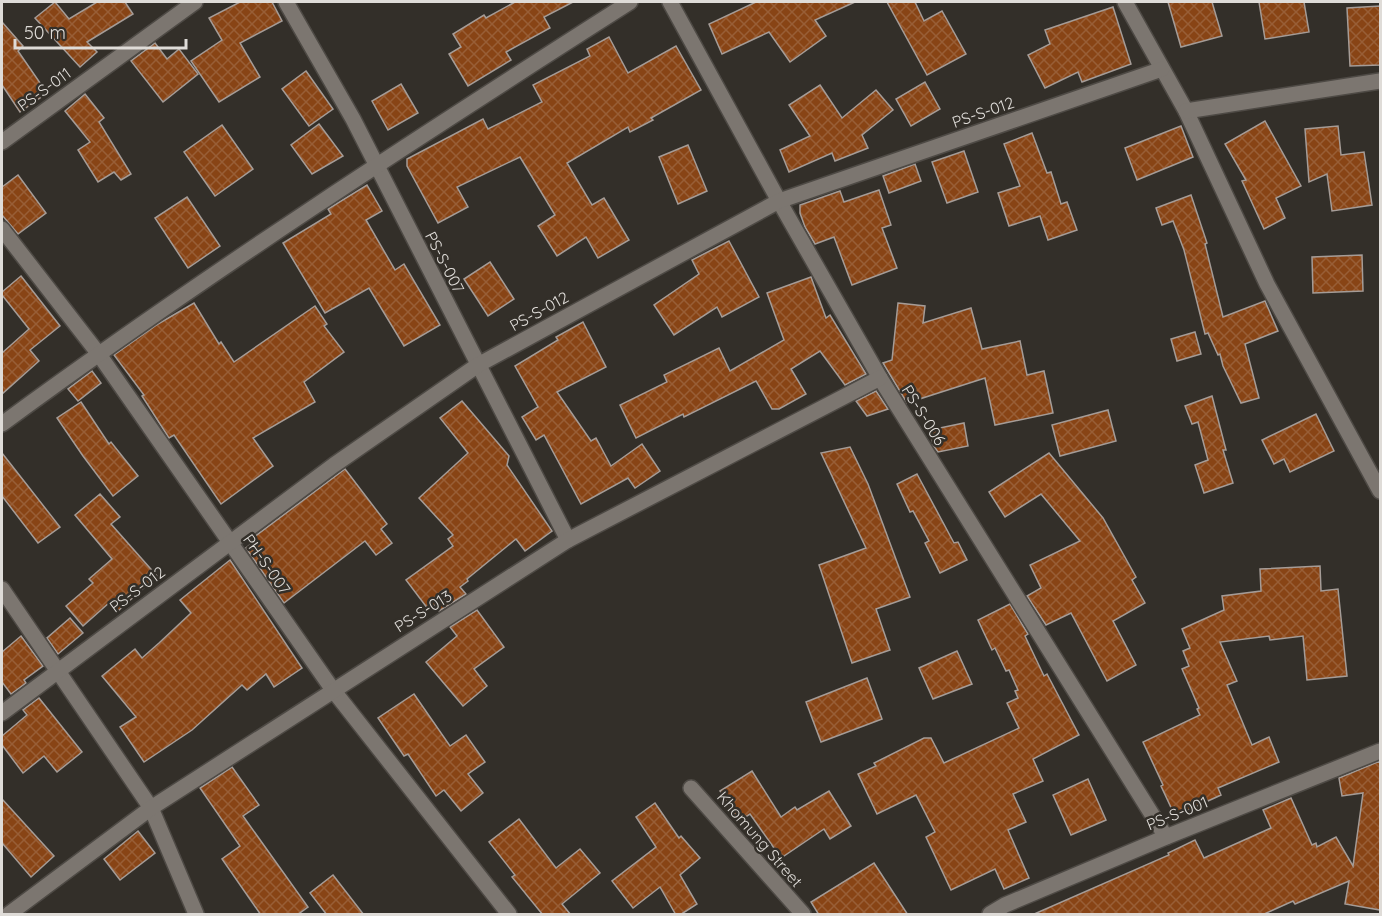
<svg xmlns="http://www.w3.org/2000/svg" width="1382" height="916" font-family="Quicksand,sans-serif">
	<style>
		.building { fill: url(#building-cross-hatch); stroke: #a59c97; stroke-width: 1.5 }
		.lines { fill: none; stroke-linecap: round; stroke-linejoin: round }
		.minor-casing { stroke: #4e4a45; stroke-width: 18 }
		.minor { stroke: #7c7670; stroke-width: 15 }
		.labels { text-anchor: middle; stroke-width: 5; stroke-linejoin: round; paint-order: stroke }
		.street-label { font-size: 16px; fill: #dfdcd8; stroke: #332f29 }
	</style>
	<defs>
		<pattern id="building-cross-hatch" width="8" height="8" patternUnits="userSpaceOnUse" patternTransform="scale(1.5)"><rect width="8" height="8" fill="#884415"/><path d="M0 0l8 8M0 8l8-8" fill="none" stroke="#985e36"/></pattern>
	</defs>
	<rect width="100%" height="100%" fill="#332f29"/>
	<g class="building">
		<polygon points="55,2 69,19 97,2 125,2 133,14 87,42 97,52 80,67 35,18"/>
		<polygon points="240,2 272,2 282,21 240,43 260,77 219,102 191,61 222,40 209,18"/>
		<polygon points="515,2 573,2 544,17 550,28 506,52 511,60 468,86 449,54 461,47 453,34 484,15 486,18"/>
		<polygon points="756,2 855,2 815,20 826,36 790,62 769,32 722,54 709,24"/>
		<polygon points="887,2 915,2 924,21 942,11 966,54 927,75"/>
		<polygon points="1168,2 1212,2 1222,36 1181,47"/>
		<polygon points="1259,2 1304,2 1309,32 1265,39"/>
		<polygon points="1380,6 1380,65 1350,66 1347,8"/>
		<polygon points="1113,7 1131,64 1082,82 1078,72 1045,88 1028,55 1050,44 1045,30"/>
		<polygon points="2,22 23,46 18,51 47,93 20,112 2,85"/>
		<polygon points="609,37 628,73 676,46 701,90 651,118 653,120 630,132 628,127 567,163 592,205 604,198 629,240 598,258 586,237 557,256 538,226 555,215 520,157 457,187 468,207 438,223 407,166 407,159 483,119 488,129 542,102 533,85 590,56 587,49"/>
		<polygon points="155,43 167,59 179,49 198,74 163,102 131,61"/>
		<polygon points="306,71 333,109 309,126 282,89"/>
		<polygon points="925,82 940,109 911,126 896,99"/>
		<polygon points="401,84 418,113 388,130 372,101"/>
		<polygon points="820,85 842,118 876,90 893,110 862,135 868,148 835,161 832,153 789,172 780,150 810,136 789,105"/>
		<polygon points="85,94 104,118 99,122 131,174 121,180 114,172 98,182 78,150 90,142 65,111"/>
		<polygon points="1265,121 1301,186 1276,198 1285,218 1264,229 1242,181 1246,180 1225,144"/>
		<polygon points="319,124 343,156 312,174 291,145"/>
		<polygon points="222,125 253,169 215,196 184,152"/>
		<polygon points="1181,126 1193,157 1137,180 1125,148"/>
		<polygon points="1338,126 1341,155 1364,152 1372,205 1332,211 1327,174 1309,182 1305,129"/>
		<polygon points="1032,133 1047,173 1051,172 1061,204 1067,202 1077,230 1048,240 1040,216 1009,226 998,193 1020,186 1004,144"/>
		<polygon points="688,145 707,191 678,204 659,157"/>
		<polygon points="964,151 978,192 947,203 932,162"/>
		<polygon points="915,164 921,181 889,193 883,176"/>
		<polygon points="18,175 46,213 18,234 2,215 2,187"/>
		<polygon points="367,185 382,211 366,220 395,270 404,264 440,325 404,346 369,288 325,313 283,243 331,214 328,209"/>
		<polygon points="879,190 891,225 882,228 897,268 852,285 834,237 815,244 805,227 800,213 800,205 840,191 844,202"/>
		<polygon points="1191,195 1207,243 1205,244 1223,317 1265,301 1278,331 1245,344 1259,398 1241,403 1223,366 1220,354 1218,355 1208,333 1205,334 1184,250 1173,221 1162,225 1156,208"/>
		<polygon points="187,197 220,246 188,268 155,218"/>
		<polygon points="729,241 759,297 722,317 717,307 674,335 654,305 699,274 692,260"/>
		<polygon points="1362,255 1363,291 1313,293 1312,257"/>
		<polygon points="490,262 514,299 488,316 464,279"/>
		<polygon points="21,276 60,326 30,350 39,361 2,394 2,353 29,329 2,295 2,292"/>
		<polygon points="811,277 826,318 830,315 866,374 845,385 820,351 791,369 806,394 779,409 772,409 756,381 684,417 683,414 636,438 620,405 667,382 664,375 719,348 730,371 784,340 767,293"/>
		<polygon points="194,303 219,344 221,342 234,362 315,306 327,324 324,326 344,352 304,382 315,402 253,438 273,466 221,504 174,435 169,438 142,396 144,395 114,355 158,324"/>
		<polygon points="898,303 925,306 923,323 971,308 982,349 1020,341 1027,375 1044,371 1053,413 995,425 985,378 907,403 883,363 892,360"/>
		<polygon points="583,322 606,367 557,392 591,441 596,438 611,466 642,444 660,471 635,488 628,478 581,504 544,435 536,440 522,417 538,407 515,366 558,340 556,337"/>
		<polygon points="1195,332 1201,354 1177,361 1171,339"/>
		<polygon points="92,371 101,383 78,401 68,389"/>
		<polygon points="876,391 888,409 867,416 856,401"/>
		<polygon points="1212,396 1226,450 1223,450 1233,483 1204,493 1195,465 1208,460 1198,422 1192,424 1185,406"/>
		<polygon points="462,401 509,456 507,465 552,531 525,551 516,539 467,579 468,581 460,587 466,594 439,611 434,605 428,609 406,580 453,546 448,539 453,535 419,498 468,453 440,418"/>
		<polygon points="81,402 109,444 111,442 138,476 113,496 83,456 57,418"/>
		<polygon points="1108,410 1116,441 1060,456 1052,425"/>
		<polygon points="1316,414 1334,451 1290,472 1284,459 1274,464 1262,440"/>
		<polygon points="964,423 968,446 938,452 933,445 930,430"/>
		<polygon points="850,447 868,484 910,597 876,609 890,650 852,663 819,565 866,548 821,453"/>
		<polygon points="2,453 60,527 38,543 2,496"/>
		<polygon points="1049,453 1103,518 1136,577 1132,580 1145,603 1113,621 1136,665 1107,681 1071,613 1046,625 1027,596 1041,588 1030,565 1080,541 1041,494 1005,517 989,492"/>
		<polygon points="345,469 387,524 381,529 392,543 376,555 365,541 284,603 246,548 252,543 250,540"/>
		<polygon points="917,474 954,543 958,542 967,560 940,573 925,543 929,541 913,511 910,512 897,484"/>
		<polygon points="100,494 120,517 111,524 157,576 118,611 110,602 83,626 66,606 93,583 89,579 112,559 75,515"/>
		<polygon points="230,560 302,668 274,687 266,674 247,690 242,685 192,730 144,762 120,727 136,717 102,676 135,649 142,658 159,643 191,613 180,600"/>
		<polygon points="1320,566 1321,591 1338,589 1347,676 1307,680 1303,636 1270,640 1269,636 1220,642 1237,681 1227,685 1252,745 1269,737 1279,762 1218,788 1221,795 1175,816 1161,786 1163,785 1143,742 1200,715 1197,709 1199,708 1182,669 1189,666 1183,651 1190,648 1182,629 1224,610 1222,596 1261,591 1260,569"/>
		<polygon points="1010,604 1028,634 1025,636 1044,676 1047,674 1079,735 1033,759 1043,781 1013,794 1026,822 1008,830 1029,878 1004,889 995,869 951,890 926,837 935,832 916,795 877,814 858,774 876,766 874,763 924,738 931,738 944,763 1019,728 1007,703 1018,698 1015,691 1018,690 1009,670 1006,671 995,648 992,650 978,620"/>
		<polygon points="477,610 504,647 474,669 487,686 463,706 426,662 457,636 450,627"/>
		<polygon points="70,618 83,633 58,654 47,638"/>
		<polygon points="21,636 43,666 24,680 26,683 11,694 2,682 2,652"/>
		<polygon points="957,651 972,684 933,699 919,668"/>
		<polygon points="867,678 882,719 821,742 806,702"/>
		<polygon points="414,694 450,746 466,735 485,762 468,774 483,793 461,811 444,790 436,796 408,754 404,756 378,718"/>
		<polygon points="39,698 82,752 57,772 44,756 23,773 2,745 2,736 27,715 23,710"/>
		<polygon points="1380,761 1380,910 1345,904 1349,881 1295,904 1293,901 1262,915 1032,915 1169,855 1168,853 1195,840 1204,858 1271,828 1263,810 1291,798 1312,845 1316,843 1317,847 1336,837 1353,866 1363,793 1342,796 1339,778"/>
		<polygon points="232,767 259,805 243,816 308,907 297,915 261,915 222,859 240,846 200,788"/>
		<polygon points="752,771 781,817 795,807 797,810 829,791 851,826 830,839 824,829 781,858 750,814 739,821 720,791"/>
		<polygon points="1088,779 1106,820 1071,835 1053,795"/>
		<polygon points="2,799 54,856 31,877 2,843"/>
		<polygon points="655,803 679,838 681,836 700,858 680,875 697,904 680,915 676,915 660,887 633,908 612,881 656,847 636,817"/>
		<polygon points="519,819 556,868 580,849 600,873 562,904 571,915 543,915 512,877 515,875 489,842"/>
		<polygon points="138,831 155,853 120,880 104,859"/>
		<polygon points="874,863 908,915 819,915 811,902"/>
		<polygon points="333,875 364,915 327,915 310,893"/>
	</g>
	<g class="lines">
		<g class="minor-casing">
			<g id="minor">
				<polyline points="286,2 353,119 568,540"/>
				<polyline points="670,2 779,201 880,378 1166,837"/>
				<polyline points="1125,2 1186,111 1267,284 1380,491"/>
				<polyline points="1186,111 1380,81"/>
				<polyline points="2,142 195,2"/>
				<polyline points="2,229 98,353 333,690 509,914"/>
				<path d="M2,424C205,275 417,138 630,2"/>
				<polyline points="2,589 151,808 196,914"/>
				<polyline points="2,713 334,465 478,365 779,201 1162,69"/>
				<polyline points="691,788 803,914"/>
				<polyline points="9,914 151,808 568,540 880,378"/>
				<polyline points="990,914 1005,905 1166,837 1380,751"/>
			</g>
		</g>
		<use href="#minor" class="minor"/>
	</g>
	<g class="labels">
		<g class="street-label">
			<text transform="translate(44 89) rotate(-36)" y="6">PS-S-011</text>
			<text transform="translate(983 112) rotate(-19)" y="6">PS-S-012</text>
			<text transform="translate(445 262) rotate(63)" y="6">PS-S-007</text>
			<text transform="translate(539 311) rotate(-29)" y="6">PS-S-012</text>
			<text transform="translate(924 415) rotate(58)" y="6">PS-S-006</text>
			<text transform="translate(267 564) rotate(55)" y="6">PH-S-007</text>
			<text transform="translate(137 589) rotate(-37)" y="6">PS-S-012</text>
			<text transform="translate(423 611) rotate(-32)" y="6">PS-S-013</text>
			<text transform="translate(1177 813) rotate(-22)" y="6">PS-S-001</text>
			<text transform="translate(760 839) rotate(49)" y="6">Khomung Street</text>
		</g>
	</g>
	<rect width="1382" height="916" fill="none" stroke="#dfdcd8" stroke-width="6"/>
	<path d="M15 39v9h171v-9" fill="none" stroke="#dfdcd8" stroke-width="3"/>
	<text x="24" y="39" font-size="18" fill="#dfdcd8" stroke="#332f29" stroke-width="4.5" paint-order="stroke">50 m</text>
</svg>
